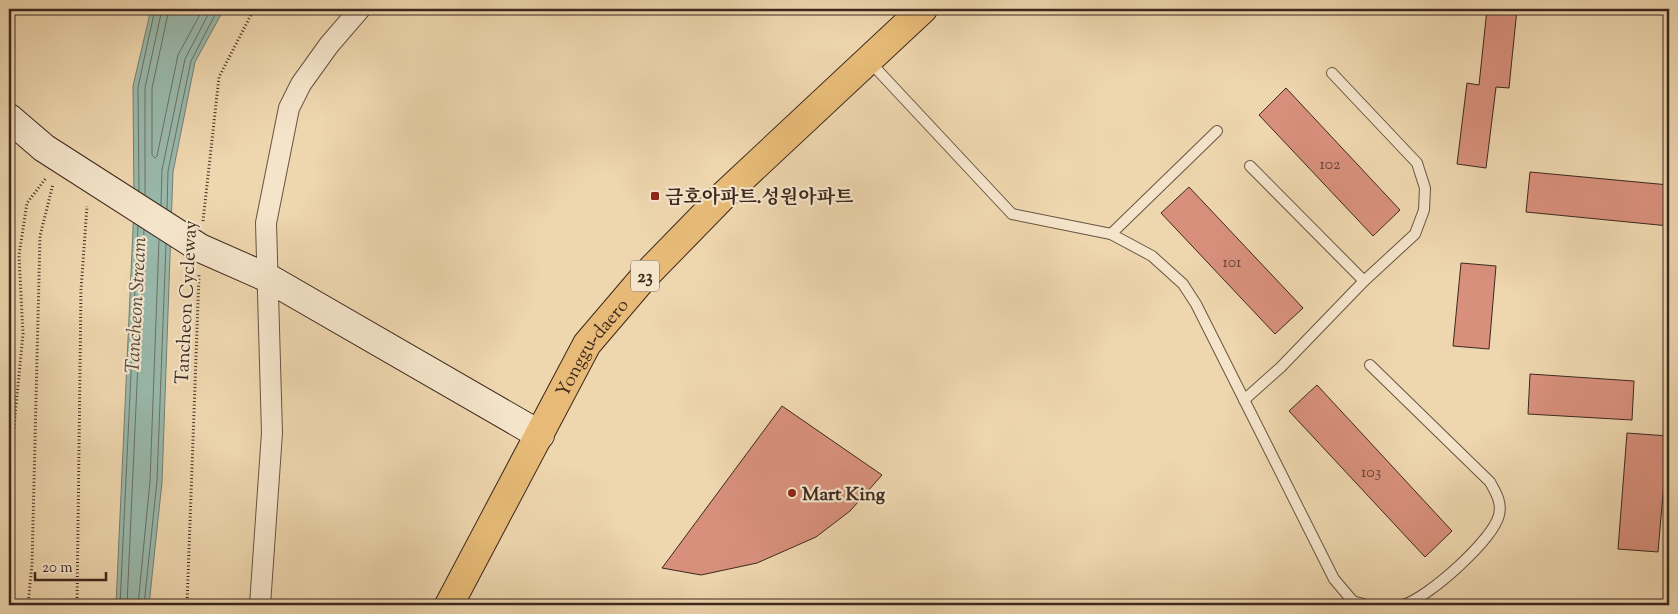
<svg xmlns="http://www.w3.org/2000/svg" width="1678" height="614" font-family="'Sorts Mill Goudy','Noto Serif KR',serif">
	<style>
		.water { fill: #99b9ac; stroke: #747f73 }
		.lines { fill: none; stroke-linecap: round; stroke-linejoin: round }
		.shore { stroke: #6b7065; stroke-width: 1 }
		.building { fill: #d8907c; stroke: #3d281e }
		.lane-casing { stroke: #695442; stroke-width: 12 }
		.street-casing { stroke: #695442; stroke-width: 22 }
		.secondary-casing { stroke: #3d281e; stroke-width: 30 }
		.primary-casing { stroke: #3d281e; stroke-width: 30 }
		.path { stroke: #3d281e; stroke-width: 3; stroke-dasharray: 1 2.5; stroke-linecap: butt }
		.lane { stroke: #f4e4ca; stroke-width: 10 }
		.street { stroke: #f4e4ca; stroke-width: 20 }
		.secondary { stroke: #f4e4ca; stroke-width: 28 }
		.primary { stroke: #e7bb77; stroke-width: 28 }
		.poi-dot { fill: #8f2418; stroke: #f4e4ca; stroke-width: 2 }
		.labels { text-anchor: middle; stroke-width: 4.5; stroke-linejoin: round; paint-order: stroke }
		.number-label { font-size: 16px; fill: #644236 }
		.shield { fill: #f4e4ca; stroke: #746052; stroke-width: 1 }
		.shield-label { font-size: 18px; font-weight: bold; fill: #3d281e }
		.poi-label { font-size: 19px; font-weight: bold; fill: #3d281e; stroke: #f4e4ca; text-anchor: start }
		.street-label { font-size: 19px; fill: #3d281e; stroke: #f4e4ca }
		.water-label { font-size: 20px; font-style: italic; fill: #544c42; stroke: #f4e4ca }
	</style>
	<rect width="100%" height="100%" fill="#eed6ae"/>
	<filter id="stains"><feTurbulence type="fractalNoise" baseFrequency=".004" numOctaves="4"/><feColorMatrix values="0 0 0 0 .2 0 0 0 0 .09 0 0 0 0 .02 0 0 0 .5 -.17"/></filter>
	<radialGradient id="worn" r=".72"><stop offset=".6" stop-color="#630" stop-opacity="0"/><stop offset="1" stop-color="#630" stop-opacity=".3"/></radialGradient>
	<polygon class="water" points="151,9 224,9 195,62 173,172 162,482 149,605 116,605 134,207 133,86"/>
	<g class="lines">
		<g class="shore">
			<polyline points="169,9 152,88 152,155 155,158 157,156 178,55 203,9"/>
			<polyline points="139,191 138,87 155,9"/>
			<polyline points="145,195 145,88 162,9"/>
			<polyline points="161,205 162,170 185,59 211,9"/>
			<polyline points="167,209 168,171 191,61 218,9"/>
			<polyline points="120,605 138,226"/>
			<polyline points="127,605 144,230"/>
			<polyline points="138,605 150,481 159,240"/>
			<polyline points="144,605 157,481 166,244"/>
		</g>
	</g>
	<g class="building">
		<polygon points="1487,9 1517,9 1509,88 1496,87 1486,168 1457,164 1467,83 1479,85"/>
		<polygon points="1286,88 1400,210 1373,236 1259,115"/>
		<polygon points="1530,172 1669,185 1669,226 1526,212"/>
		<polygon points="1189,187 1303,308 1275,334 1161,213"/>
		<polygon points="1461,263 1496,266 1489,349 1453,346"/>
		<polygon points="1530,374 1634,381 1632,420 1528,414"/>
		<polygon points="1317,385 1452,531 1425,557 1289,411"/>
		<polygon points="782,406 882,475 850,511 816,537 757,563 701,575 662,568"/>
		<polygon points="1627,433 1668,436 1658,552 1618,549"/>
	</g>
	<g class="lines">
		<g class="lane-casing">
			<g id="lane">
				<polyline points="869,61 1012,214 1111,234 1152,256 1183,284 1196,304 1334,579 1356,605"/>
				<polyline points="1250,166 1364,281"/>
				<polyline points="1111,234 1217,131"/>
				<path d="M1370,365L1490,482C1496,493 1502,502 1499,515C1493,540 1428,598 1403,605"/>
				<polyline points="1244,400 1281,367 1364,281 1415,234 1424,210 1425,188 1417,163 1332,73"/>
				<polyline points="1352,601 1367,605"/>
			</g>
		</g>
		<g class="street-casing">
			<polyline id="street" points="260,605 272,433 266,223 289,108 301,84 329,45 360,9"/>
		</g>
		<g class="secondary-casing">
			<polyline id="secondary" points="9,118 44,148 200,248 268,278 540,435"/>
		</g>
		<g class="primary-casing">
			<g id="primary">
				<path id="s1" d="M449,605L587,344L645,276L723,196L923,9"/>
			</g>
		</g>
		<g class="path">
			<polyline points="203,221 219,77 254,9"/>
			<polyline points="9,477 23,334 19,255 27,203 46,178"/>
			<polyline points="28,605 32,564 40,236 53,184"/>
			<polyline points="77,605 81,290 87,206"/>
			<polyline points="187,605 199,275"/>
		</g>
		<use href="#lane" class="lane"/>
		<use href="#street" class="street"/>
		<use href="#secondary" class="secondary"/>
		<use href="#primary" class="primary"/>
	</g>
	<g class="poi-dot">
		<rect x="650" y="191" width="10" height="10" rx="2.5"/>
		<circle cx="792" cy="493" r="5"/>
	</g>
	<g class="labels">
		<g class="number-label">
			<text x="1330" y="169">102</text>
			<text x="1232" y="267">101</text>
			<text x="1371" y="477">103</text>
		</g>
		<rect class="shield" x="631" y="260.5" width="28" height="31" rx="4"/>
		<g class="shield-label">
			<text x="645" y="282">23</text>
		</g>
		<g class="poi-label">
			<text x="665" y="203">금호아파트.성원아파트</text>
			<text x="802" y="500">Mart King</text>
		</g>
		<g class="street-label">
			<text transform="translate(185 302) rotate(-87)" y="7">Tancheon Cycleway</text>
			<text dy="7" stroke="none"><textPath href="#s1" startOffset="295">Yonggu-daero</textPath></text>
		</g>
		<g class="water-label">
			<text transform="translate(135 305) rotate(-87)" y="7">Tancheon Stream</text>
		</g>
	</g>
	<rect width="1678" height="614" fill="none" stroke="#eed6ae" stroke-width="30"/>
	<rect x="10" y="10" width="1658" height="594" fill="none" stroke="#3d281e" stroke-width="2.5"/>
	<rect x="15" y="15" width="1648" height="584" fill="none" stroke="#3d281e"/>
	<path d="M35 572v8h71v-8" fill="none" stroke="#3d281e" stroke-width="2.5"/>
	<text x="42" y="572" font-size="15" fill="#3d281e" stroke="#f4e4ca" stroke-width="4" paint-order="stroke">20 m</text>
	<rect width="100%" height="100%" filter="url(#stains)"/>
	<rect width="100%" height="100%" fill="url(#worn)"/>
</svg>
